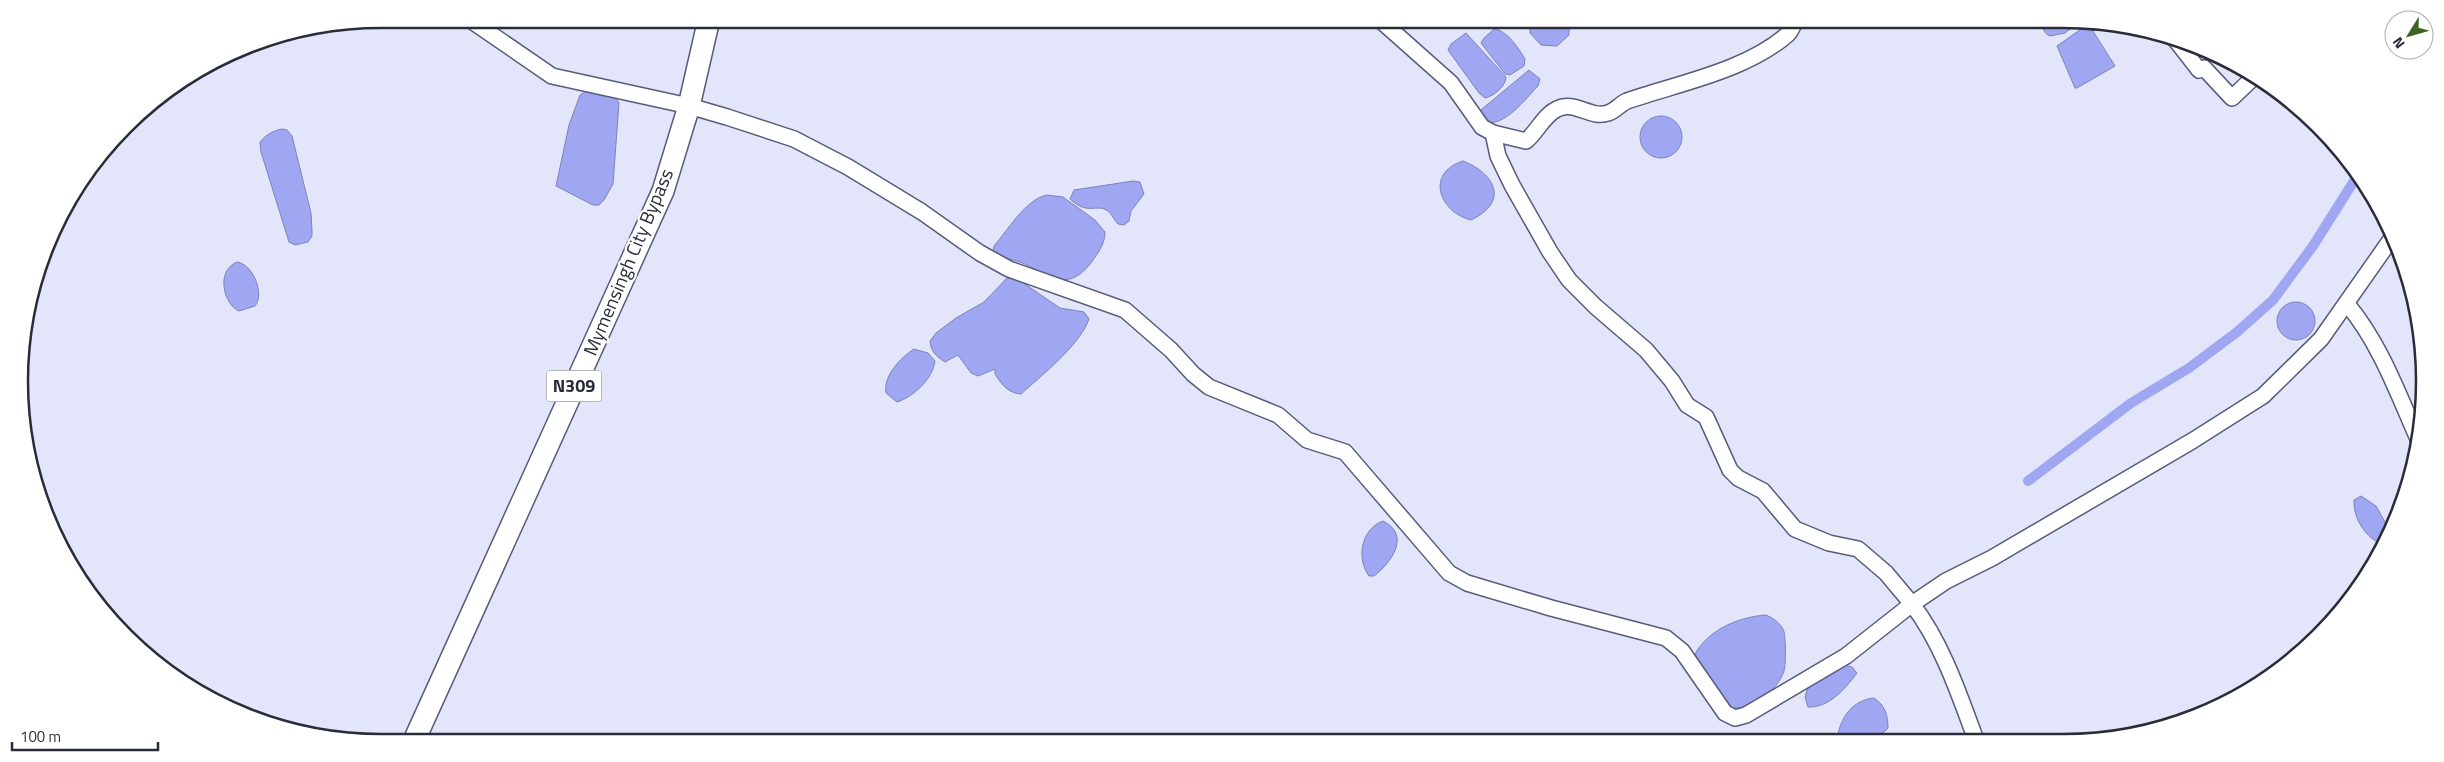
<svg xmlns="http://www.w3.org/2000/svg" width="2444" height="762" font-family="'Titillium Web',sans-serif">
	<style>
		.water { fill: #a0a7f2; stroke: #7d82ba }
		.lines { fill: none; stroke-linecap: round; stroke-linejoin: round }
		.canal { stroke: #a0a7f2; stroke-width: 10 }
		.minor-casing { stroke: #585b79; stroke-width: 18 }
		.highway-casing { stroke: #585b79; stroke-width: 24 }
		.minor { stroke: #fff; stroke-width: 15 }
		.highway { stroke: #fff; stroke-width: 21 }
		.labels { text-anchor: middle; stroke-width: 4.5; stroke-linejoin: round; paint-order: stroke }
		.shield { fill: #fff; stroke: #6a6b74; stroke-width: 1 }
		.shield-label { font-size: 18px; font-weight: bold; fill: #2a2c39 }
		.street-label { font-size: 19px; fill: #2a2c39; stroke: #fff }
		.rim { fill: none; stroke: #2a2c39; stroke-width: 2.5 }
	</style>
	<rect width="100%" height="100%" fill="#e3e6fb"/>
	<g class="water">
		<polygon points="1110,19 1137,19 1128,27"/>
		<polygon points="1530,19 1569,19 1569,35 1557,46 1541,45 1530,33"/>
		<path d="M2047,19L2072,20L2074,26L2065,33L2050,36C2044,34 2042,27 2042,21Z"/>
		<polygon points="2084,27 2091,28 2115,66 2077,88 2075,88 2057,46"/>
		<path d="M1494,29C1507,30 1519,49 1525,59L1524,66L1510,75L1505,74L1481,43L1484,38Z"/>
		<path d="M1466,33L1506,77C1506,86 1494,96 1485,98L1479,93L1448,50L1451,44Z"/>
		<path d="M1529,70L1540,79L1538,86C1526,98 1505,127 1486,122L1480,114L1482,109Z"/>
		<polygon points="588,90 616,98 619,103 613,184 604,200 599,205 593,205 556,186 569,125 580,95"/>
		<circle cx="1661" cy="137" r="21"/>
		<path d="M282,129L287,130L292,136L311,213L312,231V236L308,242L295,245L289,242L261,152L260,142C266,135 272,131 282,129Z"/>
		<path d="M1463,161C1496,174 1509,202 1471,220C1439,212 1425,173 1463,161Z"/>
		<path d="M1133,181L1140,182L1144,194L1131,211L1129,221L1124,225L1118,224C1114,220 1112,214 1108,211C1096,203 1088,216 1070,199L1074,190Z"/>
		<path d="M1047,195L1063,197L1095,220L1105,232C1105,244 1098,253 1091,263C1068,292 1052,277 1025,264C1014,259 1003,259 993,252L994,246C1007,231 1027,198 1047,195Z"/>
		<path d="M237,262C253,264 265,294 255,306L239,311C224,305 215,271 237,262Z"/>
		<path d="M1007,278L1019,280L1060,308L1084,312L1089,319C1080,345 1041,376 1021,394C1008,393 1002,385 995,374V369L978,376L971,373L958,355L945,362C936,356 931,352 930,341L936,333L956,318L984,302Z"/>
		<circle cx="2296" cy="321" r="19"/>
		<path d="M914,349L928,353L935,361C933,379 913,397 897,402L886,393C883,376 900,358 914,349Z"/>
		<path d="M2361,496L2376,506L2389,529L2383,545C2366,538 2353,519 2354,500Z"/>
		<path d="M1383,521C1411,535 1392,562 1374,576H1369C1356,558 1361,529 1383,521Z"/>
		<path d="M1766,615C1773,618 1779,622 1783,629C1786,633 1786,666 1784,671C1778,690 1750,713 1730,707L1696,660L1695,654C1709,629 1739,617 1766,615Z"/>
		<path d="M1845,665L1852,667L1857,673C1845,689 1829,708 1808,707L1805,697L1808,687Z"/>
		<path d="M1874,698C1885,705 1888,715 1888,728L1875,741H1840L1838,734C1842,715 1854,700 1874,698Z"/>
	</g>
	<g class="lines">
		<polyline class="canal" points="2028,481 2131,403 2189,368 2237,332 2273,300 2313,246 2359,173"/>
		<g class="minor-casing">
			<g id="minor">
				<path d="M469,19L552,76L689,106L727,117L794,139L848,167L922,212L980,253L1009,269L1125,310L1171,350L1193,374L1209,387L1278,415L1307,440L1345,452L1449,573L1467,583L1551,608L1666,638L1682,651L1725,713L1735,718L1746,715L1846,656L1912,604C1942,643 1959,694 1976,740"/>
				<path d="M1379,19L1451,83L1482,127L1493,133L1526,141C1537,132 1544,115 1557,109C1575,100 1590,119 1608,113C1615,111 1620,104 1627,101C1679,83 1746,71 1788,34C1792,30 1793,23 1798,19"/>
				<polyline points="2077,20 2098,22"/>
				<polyline points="2174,38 2199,70 2204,68 2232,98 2256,75"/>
				<polyline points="1493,133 1498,156 1512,185 1550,252 1569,280 1596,307 1646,350 1672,381 1687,405 1706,417 1730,470 1738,478 1763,491 1795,529 1829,543 1858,549 1886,573 1912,604 1946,581 1992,558 2192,441 2263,396 2321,339 2394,235"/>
				<path d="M2347,304C2380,343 2398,394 2419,441"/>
			</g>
		</g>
		<g class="highway-casing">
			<polyline id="highway" points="413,743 663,191 689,106 709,19"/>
		</g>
		<use href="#minor" class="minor"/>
		<use href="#highway" class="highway"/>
	</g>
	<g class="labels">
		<rect class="shield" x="546.5" y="370.5" width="55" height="31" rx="4"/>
		<g class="shield-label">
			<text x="574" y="392">N309</text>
		</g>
		<g class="street-label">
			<text transform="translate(628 262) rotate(-67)" y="7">Mymensingh City Bypass</text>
		</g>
	</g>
	<path d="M0 0H2444V762H0ZM381 28H2063A353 353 0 0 1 2416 381V381A353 353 0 0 1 2063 734H381A353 353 0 0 1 28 381V381A353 353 0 0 1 381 28Z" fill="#fff" fill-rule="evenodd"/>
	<path class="rim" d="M381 28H2063A353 353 0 0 1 2416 381V381A353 353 0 0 1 2063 734H381A353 353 0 0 1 28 381V381A353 353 0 0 1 381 28Z"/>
	<g transform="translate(2409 35) rotate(233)"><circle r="24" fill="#ffffff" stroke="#aaabb0"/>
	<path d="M0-4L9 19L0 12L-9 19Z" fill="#3c6521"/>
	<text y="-8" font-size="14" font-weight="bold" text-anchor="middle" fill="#2a2c39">N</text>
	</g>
	<path d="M12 742v8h146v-8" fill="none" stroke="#2a2c39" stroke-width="2.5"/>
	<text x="20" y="742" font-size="15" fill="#2a2c39" stroke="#ffffff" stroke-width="4" paint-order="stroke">100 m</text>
</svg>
